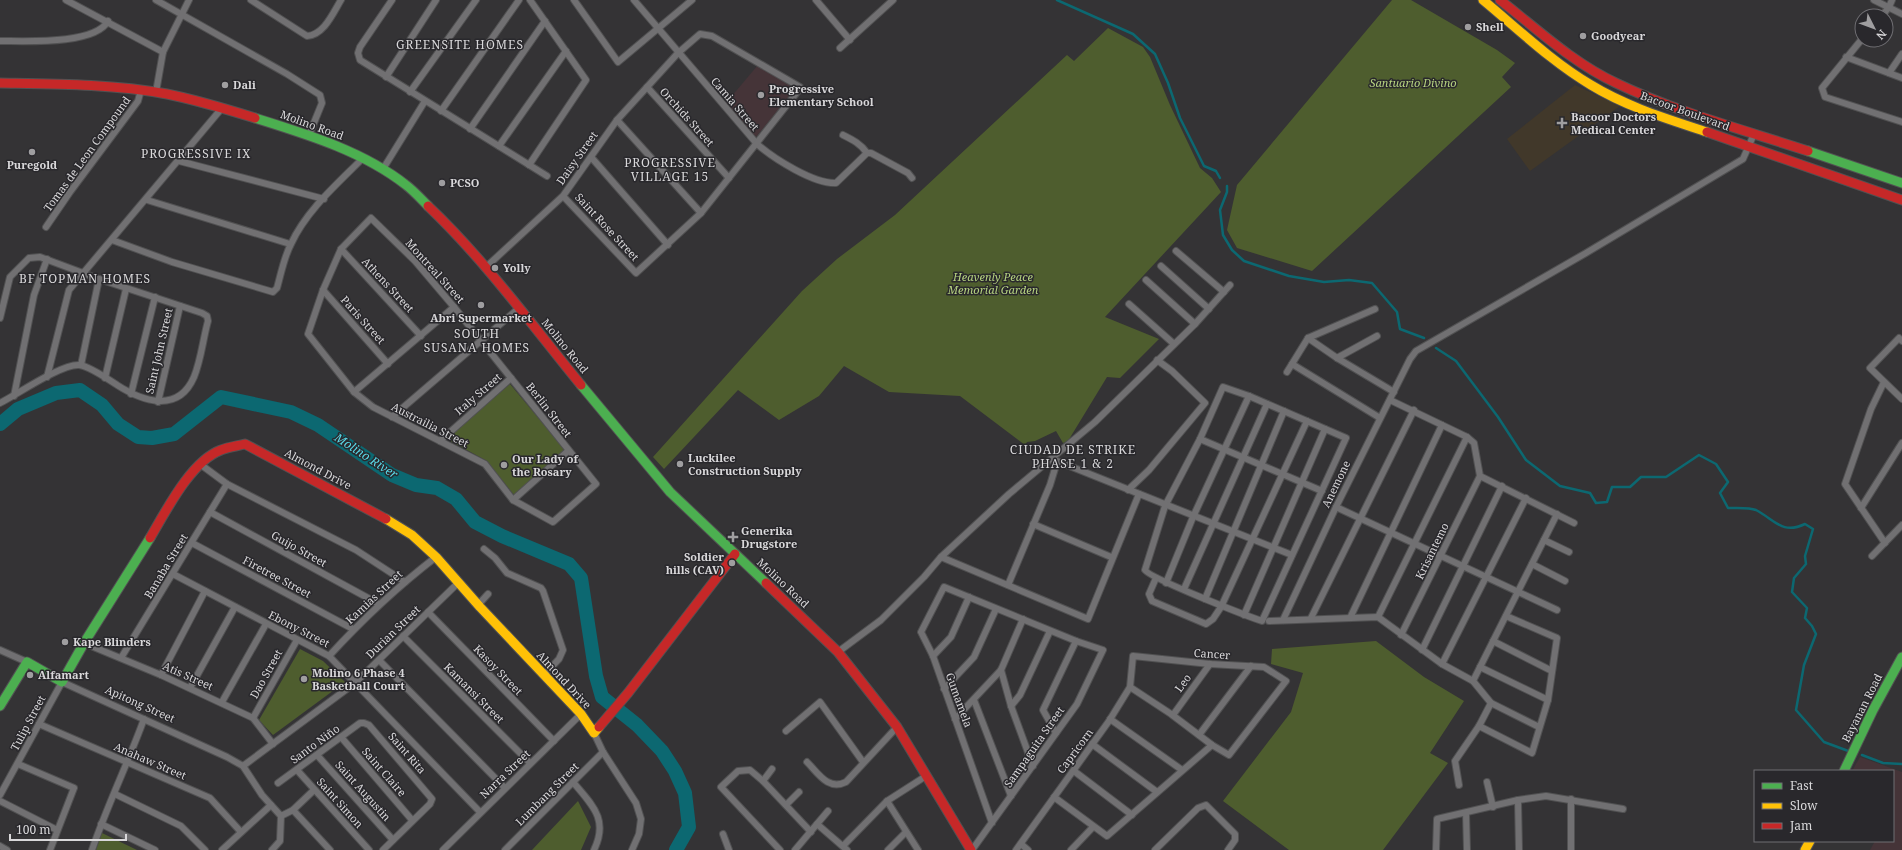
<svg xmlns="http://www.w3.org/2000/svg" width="1902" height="850" font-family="'Noto Serif',serif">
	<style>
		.education { fill: #453438 }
		.medical { fill: #41382a }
		.green { fill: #4e5d2e }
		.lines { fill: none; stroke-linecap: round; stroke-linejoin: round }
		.stream { stroke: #0c6871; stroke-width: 2.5 }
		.river { stroke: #0c6871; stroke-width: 14 }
		.street-casing { stroke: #515152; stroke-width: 8 }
		.fast-casing { stroke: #515152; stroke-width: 11 }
		.slow-casing { stroke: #515152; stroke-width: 11 }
		.jam-casing { stroke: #515152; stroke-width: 11 }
		.street { stroke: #717072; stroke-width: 6 }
		.fast { stroke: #4caf50; stroke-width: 9 }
		.slow { stroke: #ffc107; stroke-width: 9 }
		.jam { stroke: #c62828; stroke-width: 9 }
		.poi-dot { fill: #9f9ea0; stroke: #29282c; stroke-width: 1.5 }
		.labels { text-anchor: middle; stroke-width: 3; stroke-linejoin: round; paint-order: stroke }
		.poi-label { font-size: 11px; font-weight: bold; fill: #d9d8da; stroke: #29282c; text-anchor: start }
		.park-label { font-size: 11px; font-style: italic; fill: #b6d380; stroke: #29282c }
		.street-label { font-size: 11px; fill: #d9d8da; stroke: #29282c }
		.neighbourhood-label { font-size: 12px; letter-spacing: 1px; fill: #d9d8da; stroke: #29282c }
		.water-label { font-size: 12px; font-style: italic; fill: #59d7e6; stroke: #29282c }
	</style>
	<rect width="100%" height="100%" fill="#343335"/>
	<g class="education">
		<polygon points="758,65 796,88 756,137 726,103"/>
		<polygon points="1860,757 1902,772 1902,850 1870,850 1875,841 1893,841 1893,771 1852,771"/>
	</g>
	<polygon class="medical" points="1575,85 1620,106 1530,171 1507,139"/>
	<g class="green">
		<polygon points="1392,0 1411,0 1497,50 1515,63 1502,77 1511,87 1312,271 1237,248 1227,230 1237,185"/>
		<polygon points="1108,28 1143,47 1150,57 1170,105 1200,168 1212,178 1221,192 1105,317 1159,339 1120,378 1107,377 1068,441 1063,443 1056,431 1035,441 1027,442 1025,445 960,396 889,392 844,366 819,396 779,420 738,390 664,469 653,457 802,291 837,259 895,215 1067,55 1074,61"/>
		<polygon points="510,384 565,450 514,495 487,461 445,438"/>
		<polygon points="1376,641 1424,677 1464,701 1430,753 1448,763 1383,850 1289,850 1223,801 1291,712 1303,673 1271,664 1272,649"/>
		<polygon points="300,649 323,661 345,682 273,735 259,720"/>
		<polygon points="578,801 591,827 581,850 532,850"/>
		<polygon points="102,833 137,850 96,850"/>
	</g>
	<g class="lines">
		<g class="stream">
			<polyline points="1057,0 1133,34 1155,54 1168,83 1180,118 1204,166 1216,171 1220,178"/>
			<polyline points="1227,186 1227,192 1220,210 1223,235 1232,250 1244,261 1289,276 1324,282 1349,280 1372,283 1397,312 1400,329 1424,338"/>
			<path d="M1436,348L1456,361L1498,417L1526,460L1560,486L1590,493L1596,503L1607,502L1612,487H1630L1641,477H1666L1699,455L1716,464L1728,482L1720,493L1728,508C1736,508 1749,507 1756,510C1775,520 1782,535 1805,524L1813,529L1805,556L1806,564L1794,578L1792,592L1807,608L1805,618L1812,626L1816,634L1804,665L1796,710L1824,742L1851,752"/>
			<polyline points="1862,755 1883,763 1902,764"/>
		</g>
		<polyline class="river" points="0,424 18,409 56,393 80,390 102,405 118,424 138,437 152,438 174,434 221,397 291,412 318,425 392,475 416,485 437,488 456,499 475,522 502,536 569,564 581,578 596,676 602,697 637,725 662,751 675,771 685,793 689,827 676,850"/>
		<g class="street-casing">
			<g id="street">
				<polyline points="66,0 163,52"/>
				<polyline points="156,0 287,74 320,95 322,103 309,135"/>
				<path d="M251,0L307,36C324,35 333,13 341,0"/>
				<polyline points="392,0 360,47 358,53 360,60 547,176"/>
				<polyline points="574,0 618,62 692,0"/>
				<path d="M634,0L757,144C774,159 814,184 836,183L867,153H871L908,173L912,178"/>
				<polyline points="816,0 850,40"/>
				<polyline points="1874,0 1902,14"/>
				<polyline points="1882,16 1889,7 1892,0"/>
				<polyline points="1862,39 1822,88 1825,97 1902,122"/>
				<path d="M0,41C25,41 95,45 108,21"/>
				<polyline points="840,48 893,0"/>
				<polyline points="1846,57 1902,78"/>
				<polyline points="1889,73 1902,54"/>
				<polyline points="386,77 436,0"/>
				<polyline points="647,87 729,178"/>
				<polyline points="156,92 163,52 189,0"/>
				<polyline points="410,92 476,0"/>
				<polyline points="441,111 519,0"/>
				<polyline points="617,120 701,213"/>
				<polyline points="470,129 545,21"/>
				<path d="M843,135C853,140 861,144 867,153"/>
				<polyline points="499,146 566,51"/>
				<polyline points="591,157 668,245"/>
				<polyline points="179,161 324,199"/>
				<polyline points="529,165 586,80 530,0"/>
				<polyline points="383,169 425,101"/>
				<polyline points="147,200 290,244"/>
				<polygon points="371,218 415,261 454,307 596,484 553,522 513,500 485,464 373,407 354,392 308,334 323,290 341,249"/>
				<polyline points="46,227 70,192 138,101 141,90"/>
				<path d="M112,240L172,262L273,292L277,288C281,274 284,257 291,244C306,211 337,184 362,159"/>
				<polyline points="341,249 421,336"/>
				<polyline points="1176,251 1224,292"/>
				<polyline points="1161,266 1209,309"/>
				<polyline points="485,268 563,196 617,120 678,53 700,34 712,36 800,87 798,91 701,213 636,273 563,196"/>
				<polyline points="1146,280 1195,324"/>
				<polyline points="323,290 388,364"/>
				<polyline points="1129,304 1174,344"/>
				<path d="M0,318L10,277L29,258L40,257L99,279L202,313L207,316L208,321C203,339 201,360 194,377C178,414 142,401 117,385C108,379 89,366 79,365C61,364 18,394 0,403"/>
				<polyline points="1308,338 1337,358 1394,392"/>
				<polyline points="1902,341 1899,338 1870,368 1902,399"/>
				<polyline points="1337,358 1377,336"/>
				<polyline points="1292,364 1380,418"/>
				<polyline points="81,365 99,279"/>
				<polyline points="1287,372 1308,338 1375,309"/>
				<polyline points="47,377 69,290 222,108"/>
				<polyline points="105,378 126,289"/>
				<polyline points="1884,382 1871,409 1845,484 1885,543"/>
				<path d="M1223,387L1249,396L1346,438L1262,621C1247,616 1149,578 1145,570L1165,506L1200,439Z"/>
				<polyline points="354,392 454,307"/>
				<polyline points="131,394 155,297"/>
				<polyline points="14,396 34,295 47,259"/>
				<polyline points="1390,400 1467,437 1474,443 1480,476 1574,523"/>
				<polyline points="158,402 180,306"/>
				<polyline points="392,417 519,308"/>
				<polyline points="1200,439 1322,491"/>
				<polyline points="440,441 511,378"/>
				<polyline points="1052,459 1292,555"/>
				<polyline points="200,464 227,484 356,550 405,582"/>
				<polyline points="1128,490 1149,470 1205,403 1172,371 1157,360"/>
				<polyline points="513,500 568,451"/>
				<polyline points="1336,507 1557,610"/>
				<polyline points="1861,508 1902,443"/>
				<polyline points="210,512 379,604"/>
				<polyline points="1033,524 1111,557"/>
				<polyline points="1544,540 1569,552"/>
				<polyline points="192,543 353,629"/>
				<polyline points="484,549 495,558 507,573 541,588 543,591 563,650 559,659 544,675"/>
				<polyline points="1872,556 1902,525"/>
				<polyline points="941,557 1088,619 1139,494"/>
				<polyline points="1532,564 1565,581"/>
				<polyline points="173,574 329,656 480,812"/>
				<polyline points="1156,578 1149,594 1152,601 1206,624 1213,619 1221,607 1307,421"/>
				<polyline points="1166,583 1193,517 1249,396"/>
				<polyline points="1008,585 1050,485 1057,462"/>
				<polyline points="1184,589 1267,404"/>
				<polyline points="1205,599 1284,411"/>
				<polyline points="478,605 488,594"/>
				<polyline points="428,612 554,741"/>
				<polyline points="1244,615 1325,429"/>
				<polyline points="1378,617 1467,437"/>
				<polyline points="1311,618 1414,410"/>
				<polyline points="1350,618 1442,425"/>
				<polyline points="1283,620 1336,507 1410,359 1416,351 1586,253 1743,159 1754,134"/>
				<polyline points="1269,621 1378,617 1442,664 1473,681"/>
				<polyline points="1401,635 1480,476"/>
				<polyline points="403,636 530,763"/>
				<polyline points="1493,641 1552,671"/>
				<polyline points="84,643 161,675 253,718 273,744"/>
				<polyline points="0,650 27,662"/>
				<polyline points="1422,650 1502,486"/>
				<polyline points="838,652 881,620 924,577 941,557 1009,494 1095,422 1195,324 1230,285"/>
				<path d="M329,656C362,620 397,587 436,557"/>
				<polyline points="933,656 951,637 969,597"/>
				<polyline points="121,658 227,484"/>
				<polyline points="379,660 505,788"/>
				<polyline points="1442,664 1526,498"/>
				<polyline points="1480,667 1548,700"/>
				<polyline points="1001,670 1011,706 1033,766"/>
				<polyline points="161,675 205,591"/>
				<polyline points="190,688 235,607"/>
				<polyline points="944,689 974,657 996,609"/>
				<polyline points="974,700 1011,796"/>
				<polyline points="222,702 266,624"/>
				<polyline points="1491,703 1539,727"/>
				<polyline points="1011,706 1020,695 1050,631"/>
				<polyline points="1173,715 1210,664"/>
				<polyline points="253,718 297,640"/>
				<polyline points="955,719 1001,670 1023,619"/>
				<polyline points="1110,719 1182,770"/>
				<polyline points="39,724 210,798 241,832"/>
				<polyline points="1479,726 1532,753 1548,700 1557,638 1506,616"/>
				<polyline points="786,731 820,702 863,762"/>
				<polyline points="594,733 603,752 636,803 641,819 639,834 632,850"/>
				<polyline points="1056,733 1043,710 1076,641"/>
				<polyline points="1199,735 1251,666"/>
				<polyline points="341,737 412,820"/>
				<polyline points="1092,744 1157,792"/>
				<polyline points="317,755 393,840"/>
				<path d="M807,762C818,773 828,791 846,782L897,727"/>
				<polyline points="18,764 74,788 50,850"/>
				<polyline points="243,766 355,683 458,583"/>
				<polyline points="297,770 369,850"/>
				<polyline points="1074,771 1132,815"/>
				<polyline points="763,781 772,769"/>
				<path d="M573,782C592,805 609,819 594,850"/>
				<polyline points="1487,782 1493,807"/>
				<polyline points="278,783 360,723 364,723 369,725 432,799 430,804 383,850"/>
				<polyline points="1459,785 1455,761 1479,726 1491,703 1473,681 1557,514"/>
				<polyline points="115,794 181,826 205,850"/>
				<polyline points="0,795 62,682 227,757 243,766 262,795 281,816 280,841 272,850"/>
				<polyline points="1054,797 1107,836 1212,745"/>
				<polyline points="1571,799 1571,850"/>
				<polyline points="1518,800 1519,850"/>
				<polyline points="0,801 57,830"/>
				<polyline points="887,801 918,850"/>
				<polyline points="786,805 799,792"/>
				<polyline points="293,810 330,850"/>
				<polyline points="1466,813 1467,850"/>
				<polyline points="281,816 293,810 314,790"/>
				<polyline points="101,824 155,850"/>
				<polyline points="817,824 847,850"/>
				<polyline points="723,834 729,850"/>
				<polyline points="1021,844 1028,850"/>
				<polyline points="0,846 7,850"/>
				<polyline points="843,846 887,801 926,776"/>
				<path d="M92,850C107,806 128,763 144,719"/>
				<polyline points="222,850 271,805"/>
				<polyline points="443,850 581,714"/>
				<polyline points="505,850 603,752"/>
				<polyline points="780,850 721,787 738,771 750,770 763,781 811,832"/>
				<polyline points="795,850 828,811"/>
				<polyline points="888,850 906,832"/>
				<polyline points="972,850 1077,704 1103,650 1076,641 944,587 921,632 933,656 992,823"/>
				<polyline points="1016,850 1109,721 1130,687 1133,656 1210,664 1264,667 1286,681 1229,755 1212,745 1171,714 1130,687"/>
				<polyline points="1071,850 1093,827"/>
				<polyline points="1155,850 1198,808 1206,805 1235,834 1235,840 1228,850"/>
				<polyline points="1436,850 1437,819 1518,800 1546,796 1623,809"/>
			</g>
		</g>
		<g class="fast-casing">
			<g id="fast">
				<path d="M255,118C306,134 363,151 406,185C414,191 421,199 428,206"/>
				<polyline points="1808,151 1902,183"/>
				<polyline points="581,385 670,492 766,583"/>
				<polyline points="0,706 27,662 62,682 84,643 150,538"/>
				<polyline points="1844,771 1873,710 1902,657"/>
			</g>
		</g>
		<g class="slow-casing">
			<g id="slow">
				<path d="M1483,0C1518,29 1552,62 1591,85C1627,107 1668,119 1707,132"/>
				<polyline points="386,519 412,535 436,557 480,607 581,714 594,733 599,727"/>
				<polyline points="1805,850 1810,841"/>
			</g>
		</g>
		<g class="jam-casing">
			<g id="jam">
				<path d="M1500,0C1537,29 1573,63 1616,83C1676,112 1744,130 1808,151"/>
				<path d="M0,83C56,84 112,84 167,94C197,100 226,109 255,118"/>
				<polyline points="1707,132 1902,200"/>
				<path d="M428,206C484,259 532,325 581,385"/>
				<path d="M150,538C166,511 191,461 221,450C228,447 237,446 245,444L386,519"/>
				<polyline points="766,583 838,652 897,727 971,850"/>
				<polyline points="599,727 628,693 735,554"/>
			</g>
		</g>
		<use href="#street" class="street"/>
		<use href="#fast" class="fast"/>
		<use href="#slow" class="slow"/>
		<use href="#jam" class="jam"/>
	</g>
	<g class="poi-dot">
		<circle cx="1468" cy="27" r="4"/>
		<circle cx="1583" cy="36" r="4"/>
		<circle cx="225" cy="85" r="4"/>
		<circle cx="761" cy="95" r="4"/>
		<path d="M1560 117h4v4h4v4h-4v4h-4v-4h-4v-4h4z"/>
		<circle cx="32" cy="152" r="4"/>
		<circle cx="442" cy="183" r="4"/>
		<circle cx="495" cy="268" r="4"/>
		<circle cx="481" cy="305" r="4"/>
		<circle cx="680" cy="464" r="4"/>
		<circle cx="504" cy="465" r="4"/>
		<path d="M731 531h4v4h4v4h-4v4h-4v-4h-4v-4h4z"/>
		<circle cx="732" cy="563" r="4"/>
		<circle cx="65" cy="642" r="4"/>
		<circle cx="30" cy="675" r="4"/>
		<circle cx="304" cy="679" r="4"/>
	</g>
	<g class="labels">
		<g class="poi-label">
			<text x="1476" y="31">Shell</text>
			<text x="1591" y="40">Goodyear</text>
			<text x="233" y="89">Dali</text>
			<text x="769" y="93">Progressive<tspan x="769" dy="13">Elementary School</tspan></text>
			<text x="1571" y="121">Bacoor Doctors<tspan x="1571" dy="13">Medical Center</tspan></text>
			<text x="32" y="169" text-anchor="middle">Puregold</text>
			<text x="450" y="187">PCSO</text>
			<text x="503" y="272">Yolly</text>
			<text x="481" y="322" text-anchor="middle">Abri Supermarket</text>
			<text x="688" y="462">Luckilee<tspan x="688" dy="13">Construction Supply</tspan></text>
			<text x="512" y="463">Our Lady of<tspan x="512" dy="13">the Rosary</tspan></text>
			<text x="741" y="535">Generika<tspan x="741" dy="13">Drugstore</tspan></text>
			<text x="724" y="561" text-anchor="end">Soldier<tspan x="724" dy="13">hills (CAV)</tspan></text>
			<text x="73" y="646">Kape Blinders</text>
			<text x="312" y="677">Molino 6 Phase 4<tspan x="312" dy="13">Basketball Court</tspan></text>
			<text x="38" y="679">Alfamart</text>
		</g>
		<g class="park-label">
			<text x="1413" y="87">Santuario Divino</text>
			<text x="993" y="281">Heavenly Peace<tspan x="993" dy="13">Memorial Garden</tspan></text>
		</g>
		<g class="street-label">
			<text transform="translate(735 104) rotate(49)" y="4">Camia Street</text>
			<text transform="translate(1685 111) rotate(20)" y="4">Bacoor Boulevard</text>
			<text transform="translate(687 117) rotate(48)" y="4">Orchids Street</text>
			<text transform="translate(312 125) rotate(20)" y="4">Molino Road</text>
			<text transform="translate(87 154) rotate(-54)" y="4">Tomas de Leon Compound</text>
			<text transform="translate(577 158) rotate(-55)" y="4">Daisy Street</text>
			<text transform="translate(607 227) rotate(47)" y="4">Saint Rose Street</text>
			<text transform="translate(435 271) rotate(48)" y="4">Montreal Street</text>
			<text transform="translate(388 285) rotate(47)" y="4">Athens Street</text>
			<text transform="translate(363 320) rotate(48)" y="4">Paris Street</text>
			<text transform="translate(565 346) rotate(51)" y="4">Molino Road</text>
			<text transform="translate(159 351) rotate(-77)" y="4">Saint John Street</text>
			<text transform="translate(478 394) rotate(-41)" y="4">Italy Street</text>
			<text transform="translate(549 410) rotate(52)" y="4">Berlin Street</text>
			<text transform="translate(430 425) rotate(27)" y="4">Austrailia Street</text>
			<text transform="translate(318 469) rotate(28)" y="4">Almond Drive</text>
			<text transform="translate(1336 484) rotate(-64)" y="4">Anemone</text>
			<text transform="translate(299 549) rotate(29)" y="4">Guijo Street</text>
			<text transform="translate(1432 551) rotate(-64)" y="4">Krisantemo</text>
			<text transform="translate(166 566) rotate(-59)" y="4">Banaba Street</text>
			<text transform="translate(277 577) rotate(28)" y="4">Firetree Street</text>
			<text transform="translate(783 583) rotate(43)" y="4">Molino Road</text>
			<text transform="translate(374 597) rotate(-43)" y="4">Kamias Street</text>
			<text transform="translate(299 629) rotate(27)" y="4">Ebony Street</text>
			<text transform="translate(393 632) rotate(-44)" y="4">Durian Street</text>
			<text transform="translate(1212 654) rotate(4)" y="4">Cancer</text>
			<text transform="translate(498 670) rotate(46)" y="4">Kasoy Street</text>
			<text transform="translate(266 674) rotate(-61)" y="4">Dao Street</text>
			<text transform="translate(188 676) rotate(24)" y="4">Atis Street</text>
			<text transform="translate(564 680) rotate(47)" y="4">Almond Drive</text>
			<text transform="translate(1183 683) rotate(-54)" y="4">Leo</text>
			<text transform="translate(474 693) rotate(45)" y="4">Kamansi Street</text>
			<text transform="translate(959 700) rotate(70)" y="4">Gumamela</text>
			<text transform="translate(140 704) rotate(24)" y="4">Apitong Street</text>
			<text transform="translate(1862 708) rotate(-63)" y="4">Bayanan Road</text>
			<text transform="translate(28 723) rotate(-62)" y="4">Tulip Street</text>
			<text transform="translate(315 744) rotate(-36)" y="4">Santo Niño</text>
			<text transform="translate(1034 747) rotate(-55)" y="4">Sampaguita Street</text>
			<text transform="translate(1075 751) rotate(-54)" y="4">Capricorn</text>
			<text transform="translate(407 753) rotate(49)" y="4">Saint Rita</text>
			<text transform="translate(150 761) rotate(23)" y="4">Anahaw Street</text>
			<text transform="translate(384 772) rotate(49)" y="4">Saint Claire</text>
			<text transform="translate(505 774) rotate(-44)" y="4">Narra Street</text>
			<text transform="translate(363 791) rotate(48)" y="4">Saint Augustin</text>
			<text transform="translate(547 794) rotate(-45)" y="4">Lumbang Street</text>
			<text transform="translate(340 803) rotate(48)" y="4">Saint Simon</text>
		</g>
		<g class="neighbourhood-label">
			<text x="460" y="49">GREENSITE HOMES</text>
			<text x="196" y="158">PROGRESSIVE IX</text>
			<text x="670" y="167">PROGRESSIVE<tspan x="670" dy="14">VILLAGE 15</tspan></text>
			<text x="85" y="283">BF TOPMAN HOMES</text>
			<text x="477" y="338">SOUTH<tspan x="477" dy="14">SUSANA HOMES</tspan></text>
			<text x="1073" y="454">CIUDAD DE STRIKE<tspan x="1073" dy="14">PHASE 1 &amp; 2</tspan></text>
		</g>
		<g class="water-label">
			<text transform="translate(366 456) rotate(33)" y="4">Molino River</text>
		</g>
	</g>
	<rect x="1754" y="770" width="140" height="72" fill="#29282c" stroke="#6f6e72"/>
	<rect x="1762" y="783" width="20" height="6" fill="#4caf50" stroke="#6f6e72"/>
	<text x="1790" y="790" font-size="12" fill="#d9d8da">Fast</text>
	<rect x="1762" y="803" width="20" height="6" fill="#ffc107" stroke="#6f6e72"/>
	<text x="1790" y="810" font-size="12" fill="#d9d8da">Slow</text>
	<rect x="1762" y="823" width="20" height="6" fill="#c62828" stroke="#6f6e72"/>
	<text x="1790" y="830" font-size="12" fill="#d9d8da">Jam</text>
	<g transform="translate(1874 28) rotate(132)"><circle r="19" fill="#29282c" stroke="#6f6e72"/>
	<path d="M0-3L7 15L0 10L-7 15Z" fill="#9f9ea0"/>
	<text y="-6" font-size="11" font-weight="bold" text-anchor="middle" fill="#d9d8da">N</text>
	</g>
	<path d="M10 834v6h116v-6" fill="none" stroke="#d9d8da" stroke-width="2"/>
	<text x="16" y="834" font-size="12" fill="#d9d8da" stroke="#29282c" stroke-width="3" paint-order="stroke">100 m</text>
</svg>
